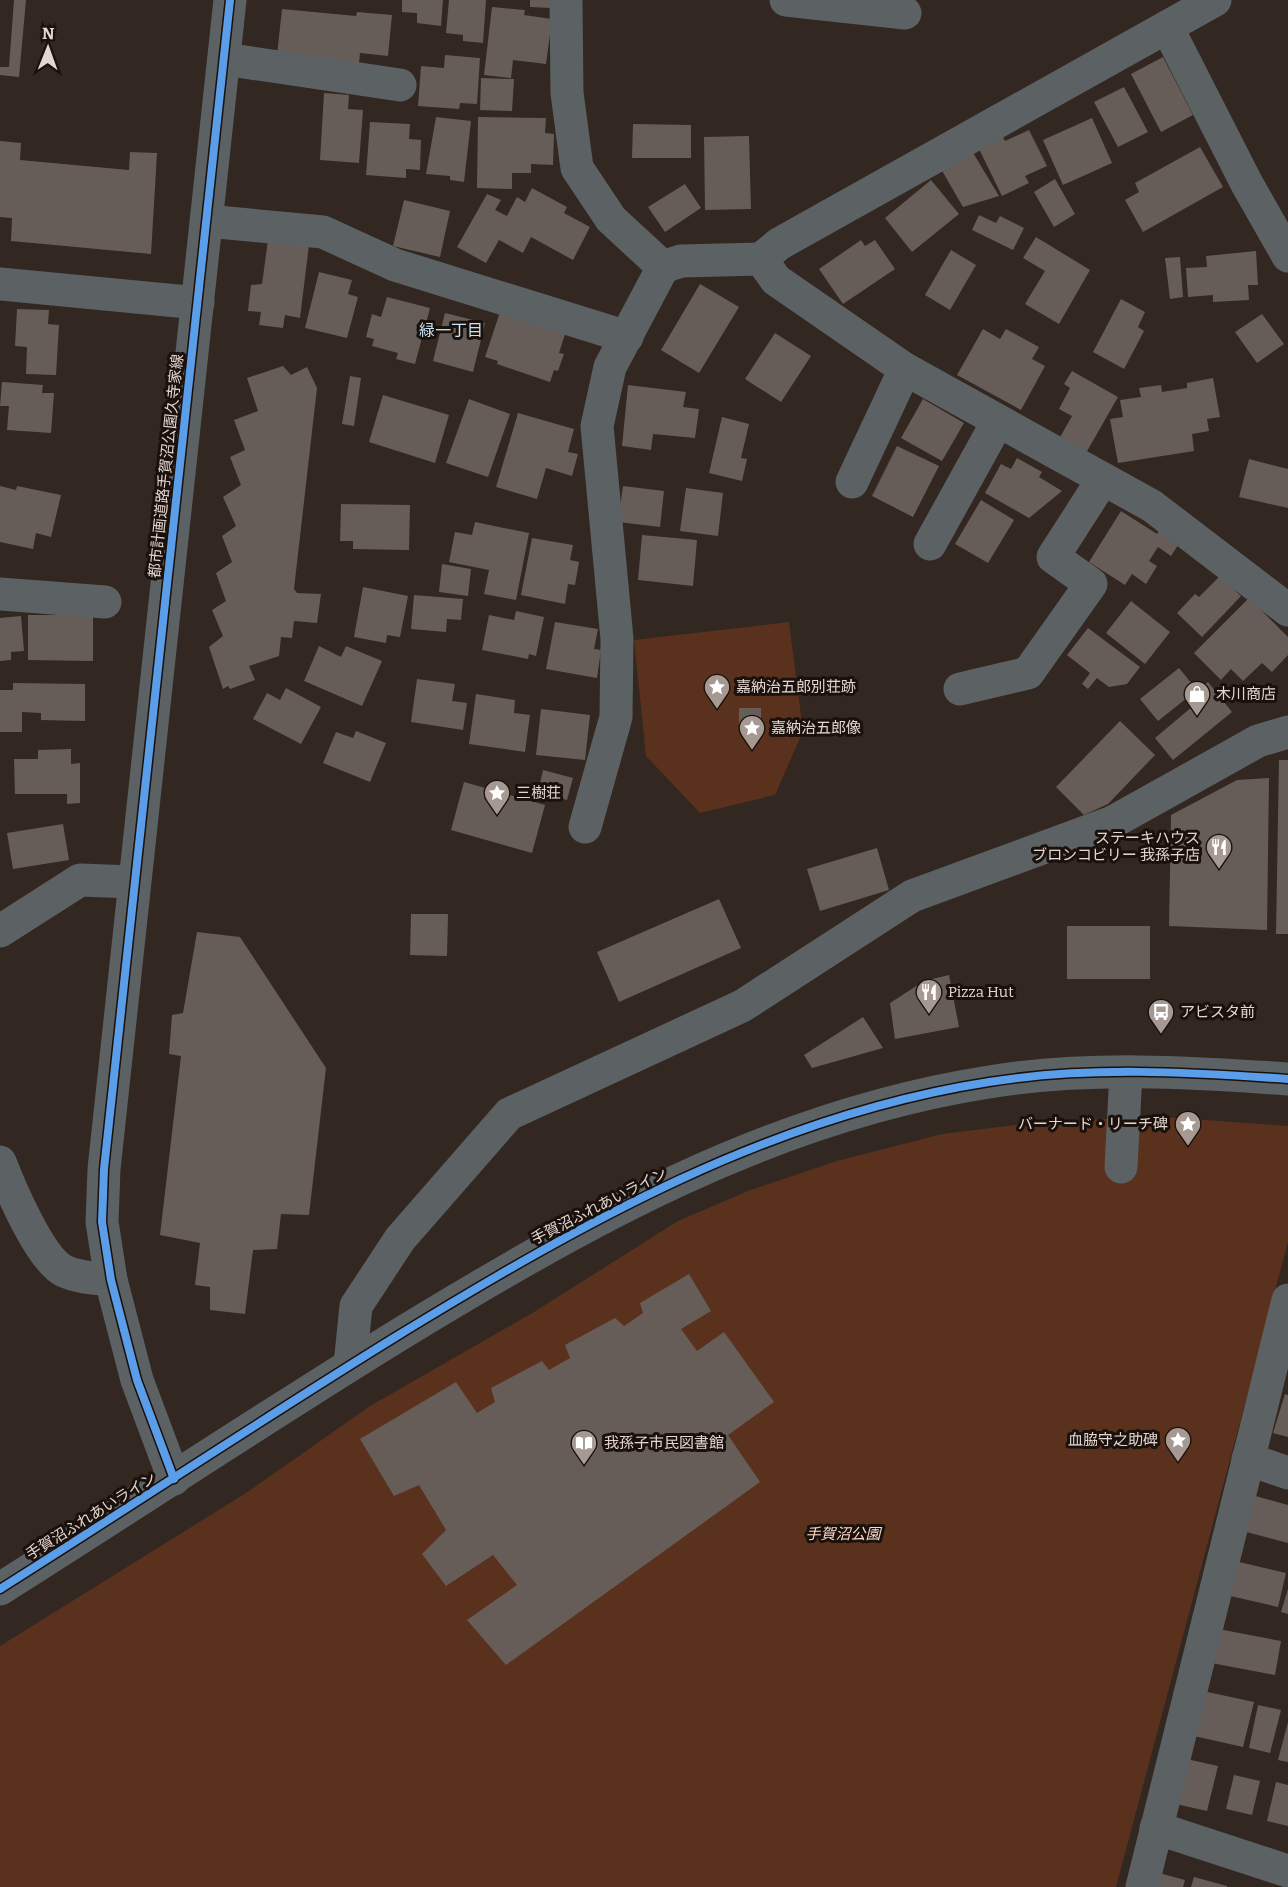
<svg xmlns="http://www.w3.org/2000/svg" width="1288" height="1887" font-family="Bitter,'Noto Sans JP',serif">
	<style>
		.green { fill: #5a311d }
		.building { fill: #675d58 }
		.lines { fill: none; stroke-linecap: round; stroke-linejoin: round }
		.minor { stroke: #5c6164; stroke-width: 33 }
		.cycleway-casing { stroke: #1a100c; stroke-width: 11 }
		.cycleway { stroke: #5a9eea; stroke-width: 8 }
		.labels { text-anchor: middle; stroke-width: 6; stroke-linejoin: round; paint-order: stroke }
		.street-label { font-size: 15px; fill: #e4d6cf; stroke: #1a100c }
		.poi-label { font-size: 15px; fill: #e4d6cf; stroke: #1a100c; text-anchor: start }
		.park-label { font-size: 15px; font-style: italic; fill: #fbd8c8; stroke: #1a100c }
		.neighbourhood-label { font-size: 16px; fill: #c4e3f4; stroke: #1a100c }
	</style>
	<rect width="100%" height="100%" fill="#322721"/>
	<g class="green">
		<polygon points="789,622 803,731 775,795 700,813 646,756 634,640"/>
		<polygon points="1149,1116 1288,1126 1288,1242 1116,1887 0,1887 0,1646 246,1493 370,1406 534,1312 678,1221 748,1191 837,1161 942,1134 1015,1125"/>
	</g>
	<g class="building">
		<polygon points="14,0 26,0 19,77 0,75 0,67 9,67"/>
		<polygon points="402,0 443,0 441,26 417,23 417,13 402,12"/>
		<polygon points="449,0 486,0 483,43 463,41 463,35 446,33"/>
		<polygon points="530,0 551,0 551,8 530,7"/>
		<polygon points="492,7 525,10 524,15 552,19 546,64 513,60 511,78 484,75"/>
		<polygon points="282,9 356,16 357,12 392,15 388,56 360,53 359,63 277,55"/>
		<polygon points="445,55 480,58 477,104 460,103 459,109 418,106 421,66 444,68"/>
		<polygon points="1163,57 1193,115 1161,132 1131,74"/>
		<polygon points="481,78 514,79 512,111 480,110"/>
		<polygon points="1124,87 1148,132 1118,147 1094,102"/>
		<polygon points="324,93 349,95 348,109 363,110 359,163 320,160"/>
		<polygon points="436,117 471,121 464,182 450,180 450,176 426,174"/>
		<polygon points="478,117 546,118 545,133 554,134 553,165 531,164 531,173 512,173 512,189 477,188"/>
		<polygon points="1092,118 1112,163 1063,185 1043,140"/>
		<polygon points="370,122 410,124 409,139 421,140 420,170 406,169 406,178 366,175"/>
		<polygon points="633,124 691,125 691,158 632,158"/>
		<polygon points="1029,130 1047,166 1025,176 1029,183 1002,196 978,147 1002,135 1005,141"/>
		<polygon points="749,136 751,209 705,210 704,137"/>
		<polygon points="0,141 21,143 20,160 129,170 130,152 157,153 151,254 11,241 12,218 0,217"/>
		<polygon points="1200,147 1223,187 1143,232 1125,200 1139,192 1135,183"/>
		<polygon points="972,151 999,196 963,207 941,169"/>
		<polygon points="1055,179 1075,214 1054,227 1034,192"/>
		<polygon points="931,180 959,214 912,252 885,218"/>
		<polygon points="685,184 701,208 665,232 648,207"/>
		<polygon points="532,188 567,207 564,213 590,227 573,260 531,237 523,253 499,240 486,263 457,247 487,194 501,200 495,210 507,216 517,197 525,202"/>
		<polygon points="404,200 450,211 440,257 393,246"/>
		<polygon points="979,215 996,223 1000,216 1024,228 1013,250 972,230"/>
		<polygon points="1036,237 1090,270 1059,324 1025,304 1045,271 1023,258"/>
		<polygon points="268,240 309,245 300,318 285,315 283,328 259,325 261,312 248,311 251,285 262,284"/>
		<polygon points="861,240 865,246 875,240 895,269 843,304 819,269"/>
		<polygon points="951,250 976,265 950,310 925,295"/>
		<polygon points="1256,251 1258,285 1248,285 1249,300 1213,302 1213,295 1188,297 1186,268 1207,267 1206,256"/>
		<polygon points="1180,257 1183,297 1170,299 1165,258"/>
		<polygon points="319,272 352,280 348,294 358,297 347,338 305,328"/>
		<polygon points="700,284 739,307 699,373 661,350"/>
		<polygon points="387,297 430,308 415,364 396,359 398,353 372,346 374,339 366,337 372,314 381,317"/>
		<polygon points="1121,299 1145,312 1138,327 1144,331 1124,369 1093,352"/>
		<polygon points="17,309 49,310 48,324 59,325 56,375 26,374 27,347 15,346"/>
		<polygon points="500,312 565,334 559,353 564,354 558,371 554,370 550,382 497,364 498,361 485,357"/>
		<polygon points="445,313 485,323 473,372 433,361"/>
		<polygon points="1262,314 1284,344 1257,363 1235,332"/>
		<polygon points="983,329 1000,339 1006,329 1039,347 1032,359 1045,366 1021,410 957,375"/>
		<polygon points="775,333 811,356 781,402 745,379"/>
		<polygon points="283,366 291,375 307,367 317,388 294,589 297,593 321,594 317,623 294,621 292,638 281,637 279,656 249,666 255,680 230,689 228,686 223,689 209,647 223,636 212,610 226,601 216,573 232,562 222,536 236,526 223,497 241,485 230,457 245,450 234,420 258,411 247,378"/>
		<polygon points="1072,371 1118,397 1086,453 1059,439 1072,416 1059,409 1070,388 1064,384"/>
		<polygon points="350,376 361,378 354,426 342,424"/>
		<polygon points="1213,378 1220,417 1207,419 1209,431 1192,434 1194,451 1118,463 1110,419 1123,417 1120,400 1141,397 1139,388 1161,385 1162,392 1187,388 1187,383"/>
		<polygon points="2,382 43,385 42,393 54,393 51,433 7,430 9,406 0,406"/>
		<polygon points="628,385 686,392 683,407 699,409 695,438 653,434 651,450 622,446"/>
		<polygon points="383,395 449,415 435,463 369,442"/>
		<polygon points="469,399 510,414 488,477 446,463"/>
		<polygon points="923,399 964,423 942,461 901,438"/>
		<polygon points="518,413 574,429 568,452 578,454 572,476 546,468 537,499 496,487"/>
		<polygon points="722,417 749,424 741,458 747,459 742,481 709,473"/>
		<polygon points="897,446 939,466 913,517 872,496"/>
		<polygon points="1017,458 1042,472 1039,477 1062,491 1029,518 985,493 1001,464 1011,469"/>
		<polygon points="1249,459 1288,469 1288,508 1239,497"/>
		<polygon points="0,486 16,490 17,486 61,495 51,537 36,533 33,549 0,542"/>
		<polygon points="623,486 664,491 660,527 618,522"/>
		<polygon points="686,488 723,493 718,536 680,531"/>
		<polygon points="981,500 1014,520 988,563 955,544"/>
		<polygon points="341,504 410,505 409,550 353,549 353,541 340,541"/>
		<polygon points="1121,511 1157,534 1160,529 1180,542 1171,556 1158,547 1149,561 1157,566 1146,584 1132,574 1125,585 1089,562"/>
		<polygon points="475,522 529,533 516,600 484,594 489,570 449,562 455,532 472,535"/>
		<polygon points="642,535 697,540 693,586 638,580"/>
		<polygon points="532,538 573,545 570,560 579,562 575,585 568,584 565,604 521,595"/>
		<polygon points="442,564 471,569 468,596 439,592"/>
		<polygon points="1220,576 1241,596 1202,637 1177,613 1195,594 1199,597"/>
		<polygon points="363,587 408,596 400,637 387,635 386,643 354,637"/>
		<polygon points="414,595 463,599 461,620 447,619 446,632 411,629"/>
		<polygon points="1249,598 1288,637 1288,655 1272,672 1262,663 1243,681 1231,669 1221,680 1194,653"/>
		<polygon points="1131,601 1170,632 1145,664 1106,633"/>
		<polygon points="516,611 544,617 536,656 529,654 528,659 482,650 489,615 514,620"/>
		<polygon points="28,615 93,615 93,661 28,660"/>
		<polygon points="21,616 24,651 11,652 11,660 0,661 0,618"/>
		<polygon points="555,622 598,629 594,649 601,650 597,678 546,669"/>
		<polygon points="1088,628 1140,667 1127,684 1109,687 1097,678 1088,689 1082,684 1090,673 1067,655"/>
		<polygon points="319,646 341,657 346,646 382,661 362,706 304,681"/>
		<polygon points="1179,668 1197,690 1158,721 1140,699"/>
		<polygon points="417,679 455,684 452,701 467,703 463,730 411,722"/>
		<polygon points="1208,682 1232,712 1173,760 1155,738 1205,696 1199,689"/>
		<polygon points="13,683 85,684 85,721 41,720 41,713 22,712 22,732 0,732 0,690 13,690"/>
		<polygon points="286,688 321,707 301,744 253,719 267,693 280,700"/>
		<polygon points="476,694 515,700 514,713 530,715 525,752 469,744"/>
		<polygon points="739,708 761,708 761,731 739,730"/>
		<polygon points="541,709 590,715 585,760 536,755"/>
		<polygon points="1120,721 1155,755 1108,804 1084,815 1056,787"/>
		<polygon points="356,731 386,743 370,782 323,763 336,732 353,738"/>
		<polygon points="71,749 71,764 80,763 80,803 67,804 67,794 15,794 14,759 38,759 38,750"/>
		<polygon points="1279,760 1288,760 1288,934 1276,934"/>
		<polygon points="543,770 573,778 567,800 538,792"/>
		<polygon points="1269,778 1267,930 1169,926 1171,815 1237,780"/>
		<polygon points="464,782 545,805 532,853 451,830"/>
		<polygon points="63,824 69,860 13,869 7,833"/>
		<polygon points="877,848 889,890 820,911 807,869"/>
		<polygon points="719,899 741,948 619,1002 597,952"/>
		<polygon points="411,914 448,914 447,956 410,955"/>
		<rect x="1067" y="926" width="83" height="53"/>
		<polygon points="197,932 240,937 326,1068 309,1215 281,1214 277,1249 253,1250 245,1314 210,1310 210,1287 195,1285 200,1243 160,1235 181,1056 169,1054 172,1015 183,1013"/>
		<polygon points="949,975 959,1027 895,1039 890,1003 924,981"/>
		<polygon points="863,1017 883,1048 812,1068 804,1055"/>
		<polygon points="689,1274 711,1311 681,1329 697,1351 724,1332 774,1402 728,1435 760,1482 506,1665 467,1620 517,1585 493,1555 446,1586 422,1554 446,1530 419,1485 394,1496 360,1439 456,1382 477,1413 495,1402 491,1388 542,1361 549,1370 570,1358 565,1345 615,1318 624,1326 643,1313 640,1303"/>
		<polygon points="1285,1394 1288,1395 1288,1437 1273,1433"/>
		<polygon points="1248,1494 1288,1505 1288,1543 1239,1530"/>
		<polygon points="1235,1561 1286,1573 1278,1607 1226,1595"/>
		<polygon points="1288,1589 1288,1614 1281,1612"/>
		<polygon points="1213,1628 1281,1641 1275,1675 1206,1662"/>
		<polygon points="1203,1691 1254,1702 1243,1747 1194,1736"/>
		<polygon points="1258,1705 1281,1710 1270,1753 1249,1748"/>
		<polygon points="1288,1722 1288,1762 1278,1760"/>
		<polygon points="1182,1758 1218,1766 1207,1811 1171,1803"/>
		<polygon points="1234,1775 1260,1781 1252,1815 1226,1809"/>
		<polygon points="1276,1782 1288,1785 1288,1826 1267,1821"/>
		<polygon points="1155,1872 1185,1880 1183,1887 1151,1887"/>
		<polygon points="1194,1877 1227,1886 1227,1887 1191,1887"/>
	</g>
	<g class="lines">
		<g class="minor">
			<polyline points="566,0 567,93 577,168 611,219 663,267 681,261 761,259 776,280 905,369 1152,506 1288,610"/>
			<polyline points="786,0 905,13"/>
			<polyline points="1167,27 1247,184 1288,256"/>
			<polyline points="224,59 400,85"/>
			<polyline points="207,221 323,232 395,265 627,337"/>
			<polyline points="761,259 779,244 1215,0"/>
			<polyline points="0,284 198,303"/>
			<polyline points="852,482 905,369"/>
			<polyline points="930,544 998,421"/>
			<polyline points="0,594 105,602"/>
			<polyline points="960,689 1028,673 1091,584 1053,557 1103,479"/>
			<polyline points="585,827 616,717 617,639 597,426 610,367 663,267"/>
			<polyline points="0,931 80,880 133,882"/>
			<path d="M0,1162C10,1188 40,1259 64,1271C79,1278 95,1278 111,1280"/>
			<polyline points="1121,1167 1126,1073"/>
			<polyline points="350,1365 356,1306 400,1239 509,1114 742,1006 912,896 1113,822 1258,741 1288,732"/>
			<polyline points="1248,1459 1288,1473"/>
			<polyline points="174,1479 137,1380 111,1280 102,1222 104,1169 230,0"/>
			<path d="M0,1589C133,1505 264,1418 397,1336C584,1222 770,1116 989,1082C1087,1066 1190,1072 1288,1079"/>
			<polyline points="1156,1828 1288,1871"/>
			<polyline points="1142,1887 1288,1300"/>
		</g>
		<g class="cycleway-casing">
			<g id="cycleway">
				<polyline points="174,1479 137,1380 111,1280 102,1222 104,1169 230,0"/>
				<path d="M0,1589C133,1505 264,1418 397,1336C584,1222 770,1116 989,1082C1087,1066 1190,1072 1288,1079"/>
			</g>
		</g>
		<use href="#cycleway" class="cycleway"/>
	</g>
	<defs>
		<g id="sight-pin" transform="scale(1.35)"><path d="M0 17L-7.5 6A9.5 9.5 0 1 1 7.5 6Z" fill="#a69992" stroke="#1a100c"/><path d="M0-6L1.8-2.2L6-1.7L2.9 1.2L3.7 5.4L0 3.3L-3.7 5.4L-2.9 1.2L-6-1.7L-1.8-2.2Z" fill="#fff"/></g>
		<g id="shop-pin" transform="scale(1.35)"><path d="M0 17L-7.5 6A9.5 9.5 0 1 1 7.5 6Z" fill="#a69992" stroke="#1a100c"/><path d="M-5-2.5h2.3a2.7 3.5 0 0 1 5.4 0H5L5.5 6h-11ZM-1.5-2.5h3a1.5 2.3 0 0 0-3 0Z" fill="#fff"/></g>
		<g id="restaurant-pin" transform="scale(1.35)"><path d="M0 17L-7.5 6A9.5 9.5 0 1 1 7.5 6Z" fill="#a69992" stroke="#1a100c"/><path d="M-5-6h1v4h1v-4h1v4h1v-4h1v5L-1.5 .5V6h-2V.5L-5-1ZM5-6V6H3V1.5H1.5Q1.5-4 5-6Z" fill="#fff"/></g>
		<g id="bus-pin" transform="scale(1.35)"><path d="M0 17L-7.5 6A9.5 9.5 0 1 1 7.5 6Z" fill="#a69992" stroke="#1a100c"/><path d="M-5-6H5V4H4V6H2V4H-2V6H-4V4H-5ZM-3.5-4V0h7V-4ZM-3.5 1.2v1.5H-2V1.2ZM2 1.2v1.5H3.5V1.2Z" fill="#fff"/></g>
		<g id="library-pin" transform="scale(1.35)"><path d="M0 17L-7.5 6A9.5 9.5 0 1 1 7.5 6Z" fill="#a69992" stroke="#1a100c"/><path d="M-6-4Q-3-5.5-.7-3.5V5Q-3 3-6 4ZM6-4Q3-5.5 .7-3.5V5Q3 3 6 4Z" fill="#fff"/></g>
	</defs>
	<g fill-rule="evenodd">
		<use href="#sight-pin" x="717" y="687"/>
		<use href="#shop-pin" x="1197" y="694"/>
		<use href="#sight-pin" x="752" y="728"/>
		<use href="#sight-pin" x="497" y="793"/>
		<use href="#restaurant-pin" x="1219" y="847"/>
		<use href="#restaurant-pin" x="929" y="992"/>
		<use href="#bus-pin" x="1161" y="1012"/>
		<use href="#sight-pin" x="1188" y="1124"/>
		<use href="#sight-pin" x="1178" y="1440"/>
		<use href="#library-pin" x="584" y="1443"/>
	</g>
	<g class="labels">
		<g class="street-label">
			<text transform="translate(166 466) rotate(-84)" y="5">都市計画道路手賀沼公園久寺家線</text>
			<text transform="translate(599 1206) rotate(-27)" y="5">手賀沼ふれあいライン</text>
			<text transform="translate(91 1516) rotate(-32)" y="5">手賀沼ふれあいライン</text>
		</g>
		<g class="poi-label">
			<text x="736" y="692">嘉納治五郎別荘跡</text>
			<text x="1216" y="699">木川商店</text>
			<text x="771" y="733">嘉納治五郎像</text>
			<text x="516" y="798">三樹荘</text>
			<text x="1200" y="843" text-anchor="end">ステーキハウス<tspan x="1200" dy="17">ブロンコビリー 我孫子店</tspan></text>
			<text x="948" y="997">Pizza Hut</text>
			<text x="1180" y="1017">アビスタ前</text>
			<text x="1168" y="1129" text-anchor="end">バーナード・リーチ碑</text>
			<text x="1158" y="1445" text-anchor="end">血脇守之助碑</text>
			<text x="604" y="1448">我孫子市民図書館</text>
		</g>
		<g class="park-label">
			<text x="843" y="1539">手賀沼公園</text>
		</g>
		<g class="neighbourhood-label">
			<text x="451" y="336">緑一丁目</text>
		</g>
	</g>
	<g transform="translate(48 48) rotate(1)" stroke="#1a100c" stroke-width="4.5" paint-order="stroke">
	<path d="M0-4.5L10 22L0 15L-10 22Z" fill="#e4d6cf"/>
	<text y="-9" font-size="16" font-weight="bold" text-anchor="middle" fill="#e4d6cf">N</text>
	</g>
</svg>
